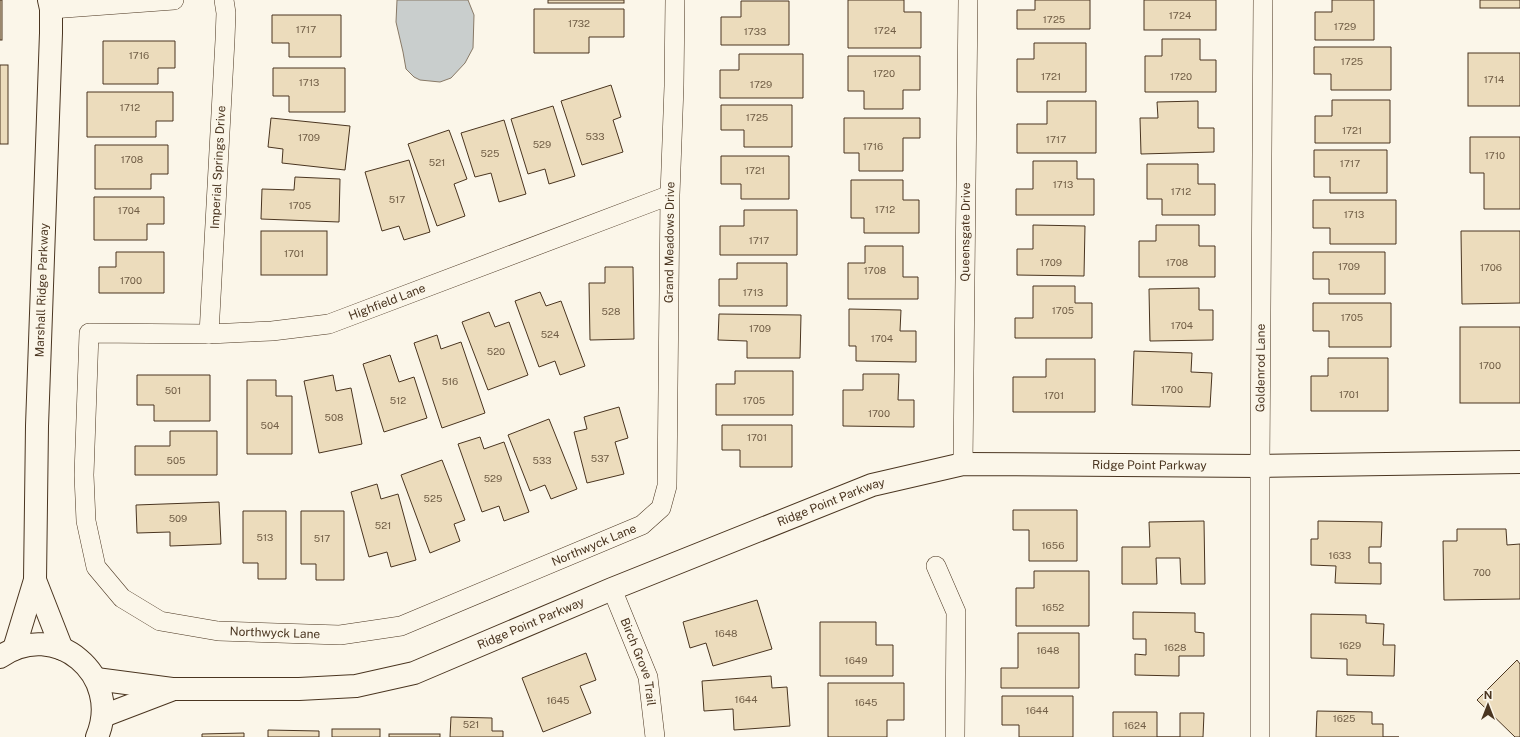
<svg xmlns="http://www.w3.org/2000/svg" width="1520" height="737" font-family="'Public Sans',sans-serif">
	<style>
		.water { fill: #c9cecd; stroke: #887966 }
		.building { fill: #ecdcbc; stroke: #4a3520 }
		.lines { fill: none; stroke-linecap: round; stroke-linejoin: round }
		.street-casing { stroke: #4a3520; stroke-width: 20 }
		.secondary-casing { stroke: #4a3520; stroke-width: 24 }
		.street { stroke: #fbf6e9; stroke-width: 19 }
		.secondary { stroke: #fbf6e9; stroke-width: 22 }
		.labels { text-anchor: middle; stroke-width: 3; stroke-linejoin: round; paint-order: stroke }
		.number-label { font-size: 10px; fill: #725f47 }
		.street-label { font-size: 12px; fill: #4a3520; stroke: #fbf6e9 }
	</style>
	<rect width="100%" height="100%" fill="#fbf6e9"/>
	<polygon class="water" points="397,0 468,0 474,15 473,48 465,63 451,78 440,82 420,80 414,77 406,69 403,52 396,22"/>
	<g class="building">
		<rect x="0" y="0" width="2" height="40"/>
		<rect x="548" y="0" width="76" height="3"/>
		<polygon points="848,0 904,0 904,12 921,12 921,48 848,48"/>
		<polygon points="1035,0 1090,0 1090,29 1017,29 1017,10 1035,10"/>
		<rect x="1144" y="0" width="72" height="30"/>
		<polygon points="1332,0 1374,0 1374,40 1315,40 1315,12 1332,12"/>
		<rect x="1480" y="0" width="40" height="8"/>
		<polygon points="741,1 789,1 789,45 721,45 721,17 741,17"/>
		<polygon points="534,9 624,9 624,37 589,37 589,53 534,53"/>
		<polygon points="272,15 341,15 341,57 289,57 289,43 272,43"/>
		<polygon points="1162,39 1200,39 1200,60 1216,60 1216,92 1145,92 1145,56 1162,56"/>
		<polygon points="103,41 175,41 175,68 158,68 158,84 103,84"/>
		<polygon points="1034,43 1086,43 1086,92 1017,92 1017,59 1034,59"/>
		<polygon points="1314,47 1391,47 1391,90 1331,90 1331,74 1314,74"/>
		<rect x="1468" y="53" width="52" height="53"/>
		<polygon points="739,54 803,54 803,98 720,98 720,70 739,70"/>
		<polygon points="848,56 920,56 920,90 903,90 903,109 864,109 864,91 848,91"/>
		<rect x="0" y="65" width="8" height="79"/>
		<polygon points="273,68 345,68 345,112 289,112 289,96 273,96"/>
		<polygon points="611,85 621,117 613,120 623,152 582,165 561,101"/>
		<polygon points="87,92 173,92 173,121 156,121 156,137 87,137"/>
		<polygon points="1332,100 1390,100 1390,143 1315,143 1315,116 1332,116"/>
		<polygon points="1047,101 1096,101 1096,153 1017,153 1017,124 1047,124"/>
		<polygon points="1198,101 1198,128 1214,128 1214,152 1141,154 1140,118 1158,118 1157,102"/>
		<polygon points="721,105 792,105 792,147 744,147 744,130 721,130"/>
		<polygon points="553,106 575,176 549,184 545,169 528,174 511,119"/>
		<polygon points="271,118 350,126 345,170 282,163 283,149 268,147"/>
		<polygon points="844,118 920,118 920,138 903,138 903,171 859,171 859,153 844,153"/>
		<polygon points="504,120 526,194 499,202 491,173 475,177 461,133"/>
		<polygon points="449,130 467,179 454,184 465,216 437,226 408,144"/>
		<polygon points="1470,137 1520,137 1520,209 1484,209 1484,173 1470,173"/>
		<polygon points="95,145 168,145 168,174 151,174 151,189 95,189"/>
		<polygon points="1314,150 1387,150 1387,193 1330,193 1330,177 1314,177"/>
		<polygon points="721,156 789,156 789,199 741,199 741,184 721,184"/>
		<polygon points="409,160 430,232 404,240 399,226 382,231 365,172"/>
		<polygon points="1033,161 1077,161 1077,179 1094,179 1094,215 1016,215 1016,189 1033,189"/>
		<polygon points="1147,164 1198,164 1198,184 1215,184 1215,215 1162,215 1162,199 1147,199"/>
		<polygon points="295,177 340,179 339,222 261,219 262,189 294,190"/>
		<polygon points="851,180 903,180 903,200 919,200 919,233 864,233 864,218 851,218"/>
		<polygon points="94,197 164,197 164,224 147,224 147,240 94,240"/>
		<polygon points="1313,200 1396,200 1396,244 1330,244 1330,228 1313,228"/>
		<polygon points="744,210 797,210 797,255 720,255 720,226 744,226"/>
		<polygon points="1033,225 1085,226 1084,276 1017,275 1017,249 1033,249"/>
		<polygon points="1156,225 1199,225 1199,246 1215,246 1215,277 1139,277 1139,241 1156,241"/>
		<rect x="261" y="231" width="66" height="44"/>
		<polygon points="1461,231 1520,231 1520,303 1462,304"/>
		<polygon points="865,246 903,246 903,277 918,277 918,299 848,299 848,263 865,263"/>
		<polygon points="116,252 164,252 164,293 99,293 99,267 116,267"/>
		<polygon points="1313,252 1385,252 1385,294 1329,294 1329,279 1313,279"/>
		<polygon points="737,263 787,263 787,306 719,306 719,279 737,279"/>
		<polygon points="605,267 633,267 634,339 590,340 589,283 605,283"/>
		<polygon points="1033,286 1075,286 1075,303 1092,303 1092,338 1015,338 1015,318 1033,318"/>
		<polygon points="1199,288 1199,310 1213,310 1213,340 1150,341 1149,289"/>
		<polygon points="540,292 546,306 561,301 585,366 560,375 555,361 539,367 515,301"/>
		<polygon points="1313,303 1391,303 1391,347 1329,347 1329,331 1313,331"/>
		<polygon points="849,309 901,310 900,331 916,331 916,362 856,361 856,346 849,346"/>
		<polygon points="489,312 495,327 509,322 528,375 488,390 462,322"/>
		<polygon points="719,314 801,315 800,358 747,358 747,341 718,340"/>
		<rect x="1460" y="327" width="60" height="76"/>
		<polygon points="437,335 441,349 461,342 485,413 442,428 414,343"/>
		<polygon points="1134,351 1192,353 1191,372 1212,373 1210,407 1132,405"/>
		<polygon points="390,355 399,382 414,377 427,418 384,432 363,364"/>
		<polygon points="1328,358 1388,358 1388,411 1311,411 1311,376 1328,376"/>
		<polygon points="1046,359 1095,359 1095,412 1013,412 1013,377 1046,377"/>
		<polygon points="735,371 793,371 793,415 716,415 716,384 735,384"/>
		<polygon points="863,374 899,374 898,400 914,400 914,427 843,426 843,390 863,390"/>
		<polygon points="137,375 210,375 210,421 154,421 154,405 137,405"/>
		<polygon points="333,375 336,391 351,388 362,444 319,453 304,381"/>
		<polygon points="247,380 276,380 276,396 292,396 292,454 247,454"/>
		<polygon points="619,407 628,438 615,442 624,474 587,483 574,432 587,429 584,417"/>
		<polygon points="549,419 577,489 551,499 545,485 530,491 508,435"/>
		<polygon points="722,425 792,425 792,467 740,467 740,450 722,450"/>
		<polygon points="170,431 217,431 217,475 135,475 135,446 170,446"/>
		<polygon points="480,437 484,449 504,442 529,512 504,521 499,506 482,512 458,444"/>
		<polygon points="442,460 465,520 454,524 460,541 430,553 401,475"/>
		<polygon points="377,484 381,499 398,494 416,560 391,567 387,552 369,557 351,492"/>
		<polygon points="219,502 221,544 170,546 170,532 137,533 136,505"/>
		<polygon points="1013,510 1077,510 1077,561 1029,561 1029,530 1013,530"/>
		<polygon points="243,511 286,511 286,579 258,579 258,563 243,563"/>
		<polygon points="301,511 344,511 344,580 316,580 316,564 301,564"/>
		<polygon points="1204,521 1205,584 1181,584 1180,558 1156,558 1157,584 1122,584 1122,547 1150,547 1149,522"/>
		<polygon points="1318,521 1382,522 1381,547 1369,547 1369,563 1381,563 1381,584 1335,583 1336,566 1311,565 1311,539 1318,539"/>
		<polygon points="1457,529 1506,529 1507,545 1520,544 1520,599 1444,600 1443,541 1457,541"/>
		<polygon points="1034,571 1089,571 1089,626 1016,626 1016,588 1034,588"/>
		<polygon points="757,600 772,649 713,666 706,643 690,648 683,622"/>
		<polygon points="1133,612 1195,613 1195,632 1204,633 1204,656 1179,656 1179,676 1135,675 1135,654 1146,655 1146,639 1133,639"/>
		<polygon points="1311,614 1366,615 1366,623 1384,624 1383,645 1395,645 1394,676 1347,675 1347,659 1311,658"/>
		<polygon points="820,622 876,622 876,645 893,645 893,676 820,676"/>
		<polygon points="1018,633 1079,633 1079,688 1001,688 1001,668 1018,668"/>
		<polygon points="586,653 596,680 580,686 591,713 543,732 522,678"/>
		<polygon points="1517,660 1520,664 1520,737 1515,737 1477,700"/>
		<polygon points="771,676 772,688 787,687 790,726 734,730 733,709 704,711 702,681"/>
		<polygon points="828,683 904,683 904,720 887,720 887,737 828,737"/>
		<polygon points="1002,696 1073,696 1073,737 1019,737 1019,725 1002,725"/>
		<polygon points="1317,711 1372,712 1372,724 1383,724 1383,737 1399,737 1316,737"/>
		<polygon points="1113,712 1157,712 1157,737 1180,737 1180,713 1204,713 1203,737 1113,737"/>
		<polygon points="451,717 492,718 492,731 503,731 503,737 450,737"/>
		<rect x="332" y="729" width="48" height="8"/>
		<polygon points="268,730 319,731 319,737 268,737"/>
		<polygon points="244,733 244,737 202,737 202,734"/>
		<rect x="389" y="734" width="51" height="3"/>
	</g>
	<g class="lines">
		<g class="street-casing">
			<g id="street">
				<polyline points="51,9 174,0"/>
				<path id="s1" d="M670,195L329,324L272,331L209,334L89,333L84,475L86,521L96,567L122,598L160,621L218,631L340,635L401,626L642,525L661,508L667,486L670,195L674,86L675,0"/>
				<path id="s2" d="M209,334L225,40L226,13L224,0"/>
				<path id="s3" d="M963,464L968,0"/>
				<polyline points="936,566 956,612 955,737"/>
				<path id="s4" d="M612,589L648,677L655,737"/>
				<path id="s5" d="M1260,737V466L1263,0"/>
			</g>
		</g>
		<g class="secondary-casing">
			<g id="secondary">
				<polyline points="35,580 62,649"/>
				<path id="s6" d="M14,649L35,580L37,426L51,33V9L49,0"/>
				<path d="M0,657C55,618 123,675 97,737"/>
				<path id="s7" d="M96,679L172,689H299L356,686L414,673L612,589L872,485L963,464L1260,466L1520,462"/>
				<polyline points="103,716 171,690"/>
			</g>
		</g>
		<use href="#street" class="street"/>
		<use href="#secondary" class="secondary"/>
	</g>
	<g class="labels">
		<g class="number-label">
			<text x="1180" y="19">1724</text>
			<text x="1054" y="23">1725</text>
			<text x="579" y="27">1732</text>
			<text x="1345" y="30">1729</text>
			<text x="306" y="33">1717</text>
			<text x="885" y="34">1724</text>
			<text x="755" y="35">1733</text>
			<text x="139" y="59">1716</text>
			<text x="1352" y="65">1725</text>
			<text x="884" y="77">1720</text>
			<text x="1051" y="80">1721</text>
			<text x="1181" y="80">1720</text>
			<text x="1494" y="83">1714</text>
			<text x="309" y="86">1713</text>
			<text x="761" y="88">1729</text>
			<text x="130" y="111">1712</text>
			<text x="757" y="121">1725</text>
			<text x="1352" y="134">1721</text>
			<text x="595" y="140">533</text>
			<text x="309" y="141">1709</text>
			<text x="1056" y="143">1717</text>
			<text x="542" y="148">529</text>
			<text x="873" y="150">1716</text>
			<text x="490" y="157">525</text>
			<text x="1495" y="159">1710</text>
			<text x="132" y="163">1708</text>
			<text x="437" y="166">521</text>
			<text x="1350" y="167">1717</text>
			<text x="755" y="174">1721</text>
			<text x="1063" y="188">1713</text>
			<text x="1181" y="195">1712</text>
			<text x="397" y="203">517</text>
			<text x="300" y="209">1705</text>
			<text x="885" y="213">1712</text>
			<text x="129" y="214">1704</text>
			<text x="1354" y="218">1713</text>
			<text x="759" y="244">1717</text>
			<text x="294" y="257">1701</text>
			<text x="1051" y="266">1709</text>
			<text x="1177" y="266">1708</text>
			<text x="1349" y="270">1709</text>
			<text x="1491" y="271">1706</text>
			<text x="875" y="274">1708</text>
			<text x="131" y="284">1700</text>
			<text x="753" y="296">1713</text>
			<text x="1063" y="314">1705</text>
			<text x="611" y="315">528</text>
			<text x="1352" y="321">1705</text>
			<text x="1182" y="329">1704</text>
			<text x="760" y="332">1709</text>
			<text x="550" y="338">524</text>
			<text x="882" y="342">1704</text>
			<text x="496" y="355">520</text>
			<text x="1490" y="369">1700</text>
			<text x="450" y="385">516</text>
			<text x="1172" y="393">1700</text>
			<text x="173" y="394">501</text>
			<text x="1349" y="398">1701</text>
			<text x="1054" y="399">1701</text>
			<text x="398" y="404">512</text>
			<text x="754" y="404">1705</text>
			<text x="879" y="417">1700</text>
			<text x="334" y="421">508</text>
			<text x="270" y="429">504</text>
			<text x="757" y="441">1701</text>
			<text x="600" y="462">537</text>
			<text x="176" y="464">505</text>
			<text x="542" y="464">533</text>
			<text x="493" y="482">529</text>
			<text x="433" y="502">525</text>
			<text x="178" y="522">509</text>
			<text x="383" y="529">521</text>
			<text x="265" y="541">513</text>
			<text x="322" y="542">517</text>
			<text x="1053" y="549">1656</text>
			<text x="1340" y="559">1633</text>
			<text x="1482" y="576">700</text>
			<text x="1053" y="611">1652</text>
			<text x="726" y="637">1648</text>
			<text x="1350" y="649">1629</text>
			<text x="1175" y="651">1628</text>
			<text x="1048" y="654">1648</text>
			<text x="856" y="664">1649</text>
			<text x="746" y="703">1644</text>
			<text x="558" y="704">1645</text>
			<text x="866" y="706">1645</text>
			<text x="1037" y="714">1644</text>
			<text x="1344" y="722">1625</text>
			<text x="471" y="728">521</text>
			<text x="1135" y="729">1624</text>
		</g>
		<g class="street-label">
			<text dy="4" stroke="none"><textPath href="#s2" startOffset="167">Imperial Springs Drive</textPath></text>
			<text dy="4" stroke="none"><textPath href="#s3" startOffset="232">Queensgate Drive</textPath></text>
			<text dy="4" stroke="none"><textPath href="#s1" startOffset="1721">Grand Meadows Drive</textPath></text>
			<text dy="4" stroke="none"><textPath href="#s6" startOffset="362">Marshall Ridge Parkway</textPath></text>
			<text transform="translate(387 302) rotate(-21)" y="4">Highfield Lane</text>
			<text dy="4" stroke="none"><textPath href="#s5" startOffset="369">Goldenrod Lane</textPath></text>
			<text dy="4" stroke="none"><textPath href="#s7" startOffset="1095">Ridge Point Parkway</textPath></text>
			<text dy="4" stroke="none"><textPath href="#s7" startOffset="771">Ridge Point Parkway</textPath></text>
			<text dy="4" stroke="none"><textPath href="#s1" startOffset="1377">Northwyck Lane</textPath></text>
			<text dy="4" stroke="none"><textPath href="#s7" startOffset="447">Ridge Point Parkway</textPath></text>
			<text dy="4" stroke="none"><textPath href="#s1" startOffset="1041">Northwyck Lane</textPath></text>
			<text dy="4" stroke="none"><textPath href="#s4" startOffset="78">Birch Grove Trail</textPath></text>
		</g>
	</g>
	<g transform="translate(1488 705)" stroke="#fbf6e9" stroke-width="3" paint-order="stroke">
	<path d="M0-3L7 15L0 10L-7 15Z" fill="#4a3520"/>
	<text y="-6" font-size="11" font-weight="bold" text-anchor="middle" fill="#4a3520">N</text>
	</g>
</svg>
